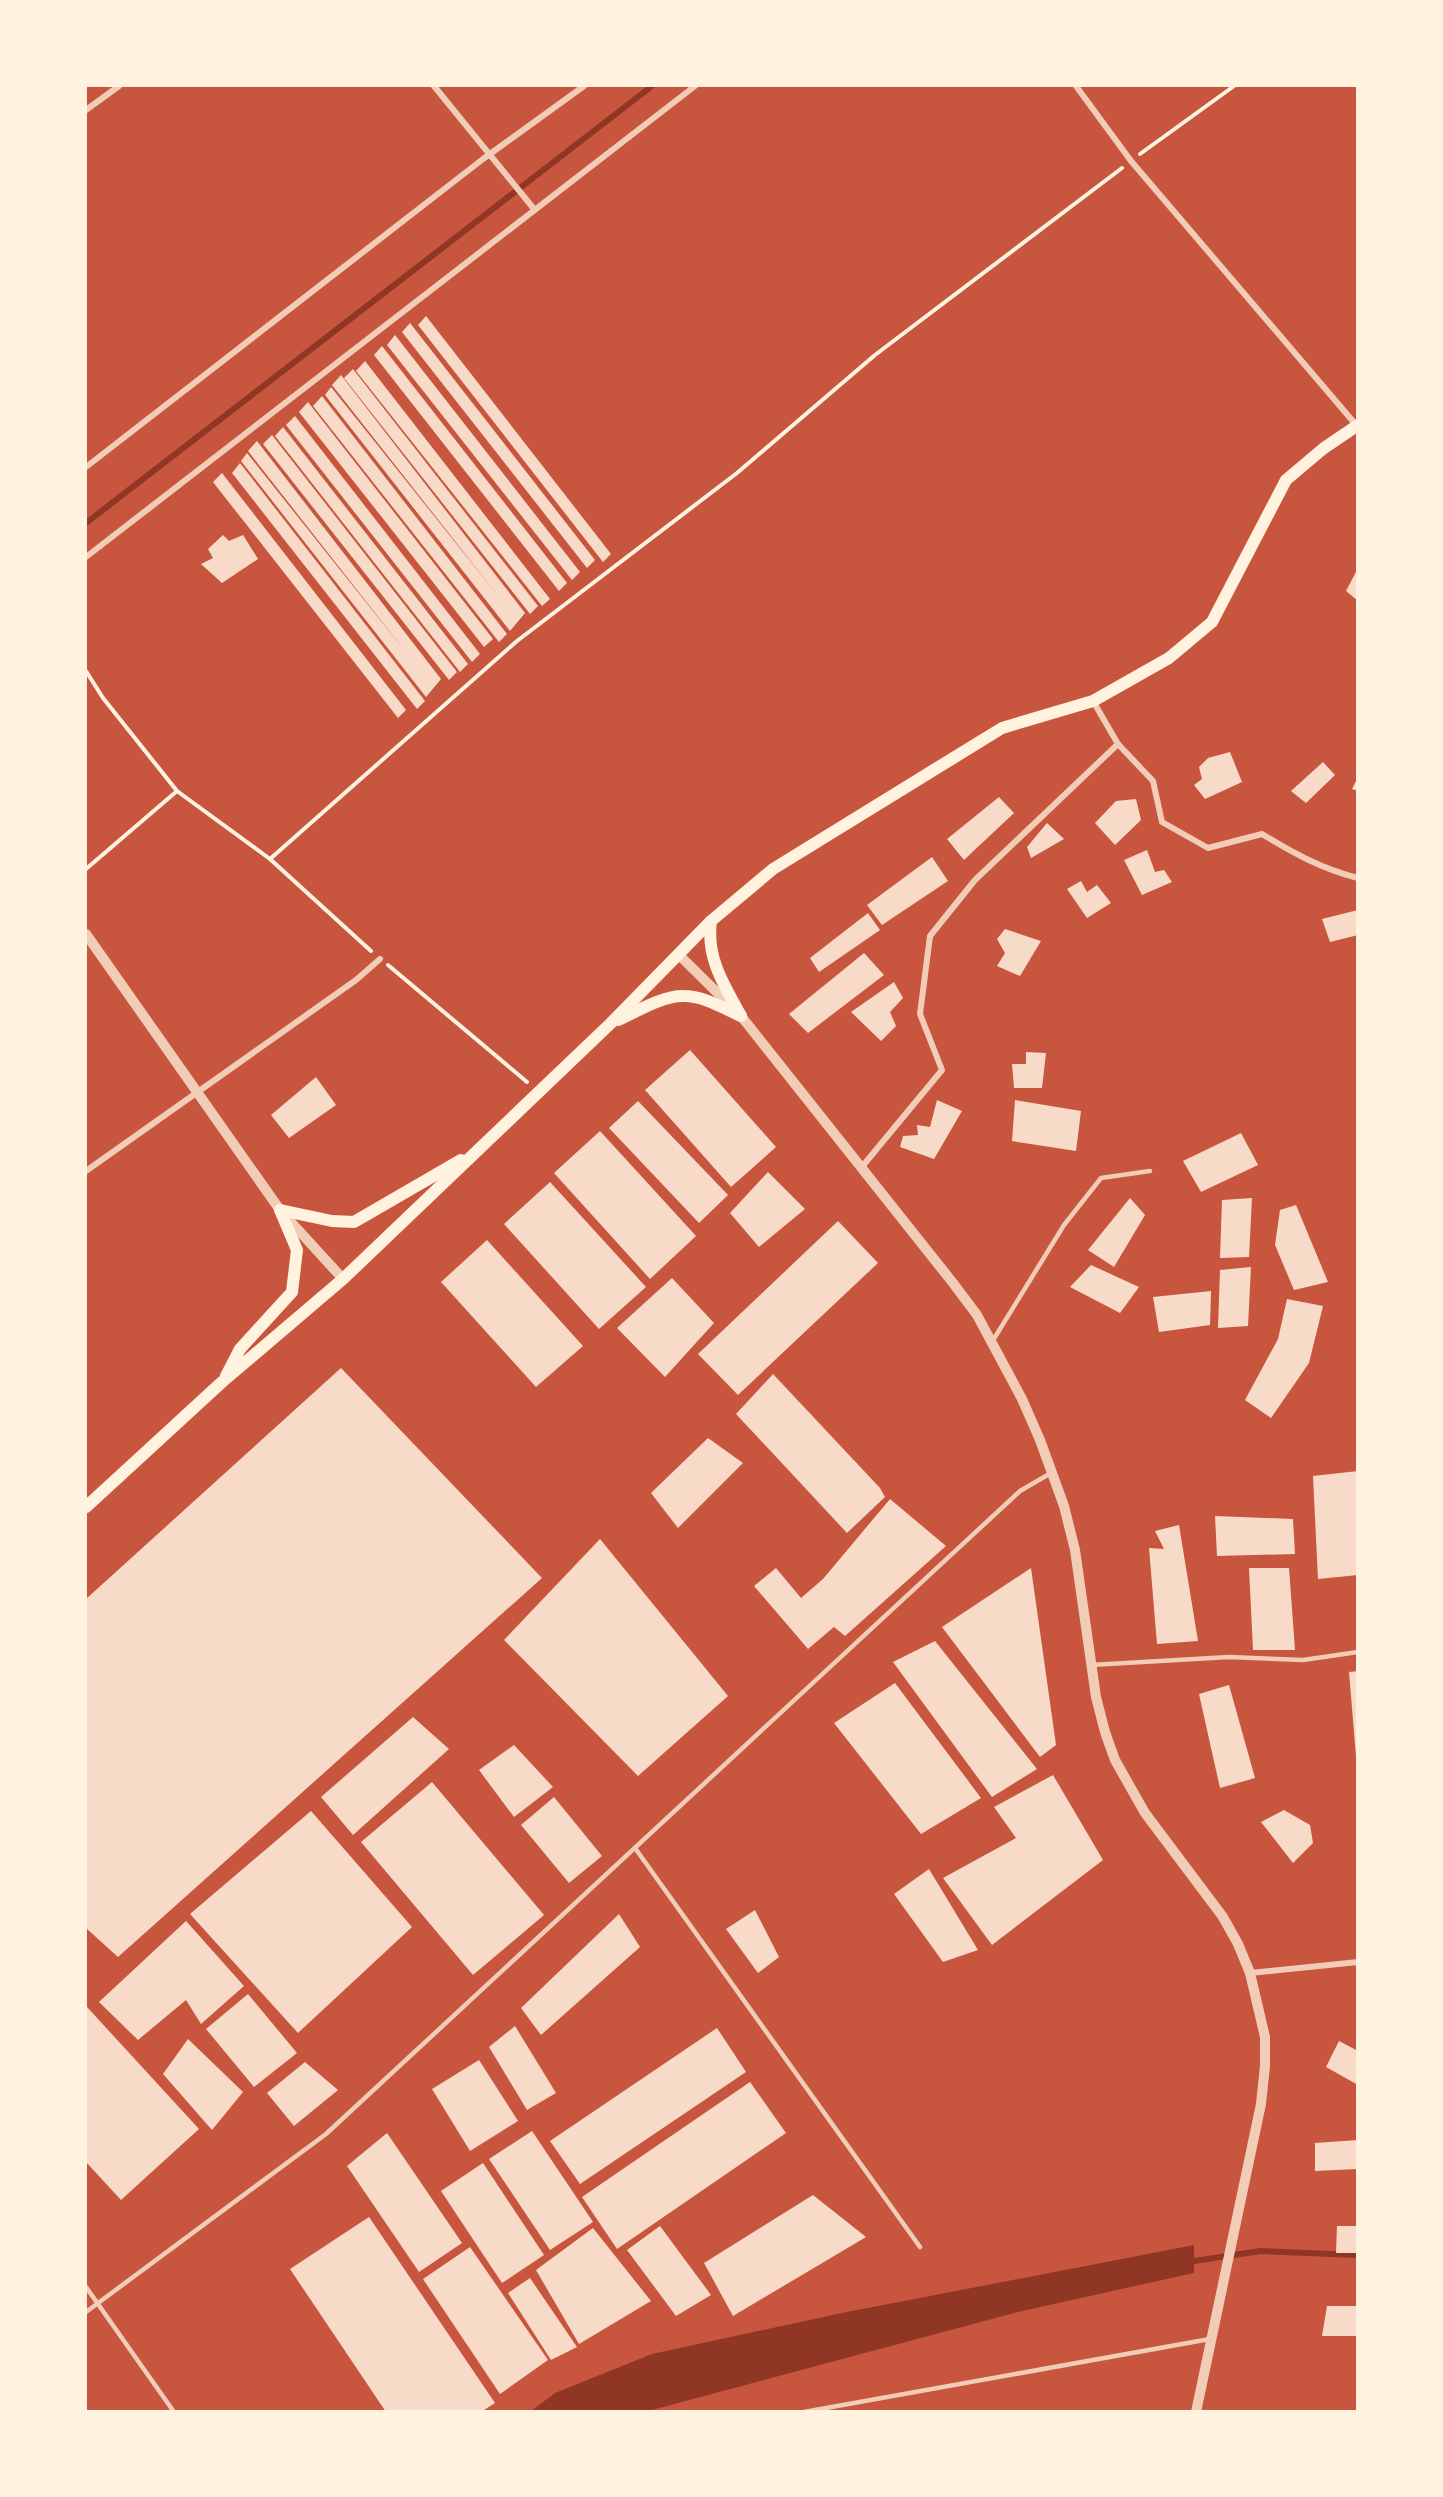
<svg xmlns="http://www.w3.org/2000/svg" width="1443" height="2497" font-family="'Fira Sans',sans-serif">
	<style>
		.water { fill: #8f3625 }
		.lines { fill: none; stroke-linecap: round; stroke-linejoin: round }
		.stream { stroke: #8f3625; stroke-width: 6 }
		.building { fill: #f7dbc8 }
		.path { stroke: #fff3e0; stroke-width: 4 }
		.service { stroke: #f1ccb7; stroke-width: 4.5 }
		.minor { stroke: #f1ccb7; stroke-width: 6 }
		.tertiary { stroke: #f1ccb7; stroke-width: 10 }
		.secondary { stroke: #fff3e0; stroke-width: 12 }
	</style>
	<rect width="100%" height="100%" fill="#c8553d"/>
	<polygon class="water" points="1194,2245 1194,2273 1022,2311 648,2411 531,2411 555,2393 652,2354 842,2313"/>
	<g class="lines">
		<g class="stream">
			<polyline points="86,523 652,86"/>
			<polyline points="1188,2262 1260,2251 1358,2255"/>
		</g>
	</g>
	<g class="building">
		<polygon points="426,316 611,554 603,562 418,325"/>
		<polygon points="410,323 595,560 587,568 402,332"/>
		<polygon points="395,335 580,572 572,580 387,345"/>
		<polygon points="382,346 567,583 559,591 374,355"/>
		<polygon points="365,361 550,599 542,606 356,371"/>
		<polygon points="353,369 538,606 530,614 344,378"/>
		<polygon points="341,375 525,613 510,631 325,395 331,387 499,597 332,385"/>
		<polygon points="322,396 507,634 499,642 313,406"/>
		<polygon points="308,402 493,639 484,647 299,412"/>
		<polygon points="295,416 480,654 472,662 286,425"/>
		<polygon points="283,427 468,664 460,672 275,436"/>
		<polygon points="272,435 457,672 449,680 263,444"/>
		<polygon points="257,441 441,679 426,697 241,461 247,453 408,655 248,451"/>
		<polygon points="240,463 425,701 417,709 232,473"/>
		<polygon points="222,473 406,710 398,718 213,482"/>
		<polygon points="223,535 229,541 243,535 258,559 222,583 201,564 213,558 208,549"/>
		<polygon points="1358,568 1358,601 1346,591"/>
		<polygon points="1230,752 1242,782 1205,799 1194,785 1202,779 1199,767 1208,758"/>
		<polygon points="1323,762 1335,775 1306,803 1291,791"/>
		<polygon points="1358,777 1358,791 1352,789"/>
		<polygon points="999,797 1014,813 964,860 947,839"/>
		<polygon points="1136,799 1141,820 1115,845 1095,823 1116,801"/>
		<polygon points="1047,823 1064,839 1031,858 1027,847"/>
		<polygon points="1147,850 1155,872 1164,870 1172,882 1142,895 1124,860"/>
		<polygon points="932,857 948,881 882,925 867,905"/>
		<polygon points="1081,881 1087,892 1097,885 1111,903 1087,918 1067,889"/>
		<polygon points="1358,910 1358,935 1330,942 1322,919"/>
		<polygon points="868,913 880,930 819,972 810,958"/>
		<polygon points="1005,929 1041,941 1020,976 997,966 1005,953 997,939"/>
		<polygon points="864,953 884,975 808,1033 789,1014"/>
		<polygon points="894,982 903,998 890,1012 896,1026 881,1041 851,1012"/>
		<polygon points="690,1050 776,1147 731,1187 645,1090"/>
		<polygon points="1026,1052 1046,1053 1042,1088 1014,1088 1012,1064 1026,1064"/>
		<polygon points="316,1077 336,1105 289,1138 271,1115"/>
		<polygon points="937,1100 962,1111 934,1159 900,1147 903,1136 918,1135 917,1125 930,1127"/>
		<polygon points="1015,1100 1081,1111 1076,1151 1012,1141"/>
		<polygon points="638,1101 728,1195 699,1223 609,1128"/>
		<polygon points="600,1131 696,1236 650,1279 554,1173"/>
		<polygon points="1241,1133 1258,1165 1201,1192 1183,1161"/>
		<polygon points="768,1172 805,1209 759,1247 730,1213"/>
		<polygon points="550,1182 646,1287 599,1329 504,1224"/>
		<polygon points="1130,1198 1145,1215 1114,1267 1088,1250"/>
		<polygon points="1252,1198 1249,1257 1220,1258 1222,1200"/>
		<polygon points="1296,1205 1328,1282 1294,1290 1275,1245 1280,1210"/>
		<polygon points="838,1221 878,1263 738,1395 698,1354"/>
		<polygon points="487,1240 583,1346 536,1387 441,1282"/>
		<polygon points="1091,1265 1139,1287 1120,1313 1070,1287"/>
		<polygon points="1251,1267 1248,1326 1218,1328 1220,1270"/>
		<polygon points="672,1278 714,1323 665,1377 617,1328"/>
		<polygon points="1211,1291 1210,1325 1159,1332 1153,1297"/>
		<polygon points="1287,1299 1323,1306 1309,1363 1271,1418 1245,1400 1278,1339"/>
		<polygon points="341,1368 542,1578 118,1957 86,1928 86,1599"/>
		<polygon points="773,1374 880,1488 885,1497 847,1533 736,1414"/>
		<polygon points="708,1438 743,1463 678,1528 651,1493"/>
		<polygon points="1358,1471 1358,1575 1318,1579 1313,1476"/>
		<polygon points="890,1499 946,1546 845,1636 834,1627 808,1649 754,1586 776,1568 801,1598 823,1579"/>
		<polygon points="1215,1516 1293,1519 1295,1554 1217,1556"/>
		<polygon points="1179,1525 1198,1641 1157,1644 1149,1548 1164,1549 1155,1531"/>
		<polygon points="600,1539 728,1696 638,1776 504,1640"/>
		<polygon points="1031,1568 1056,1745 1040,1757 942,1627"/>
		<polygon points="1249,1568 1289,1568 1295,1650 1253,1650"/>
		<polygon points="935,1641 1037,1769 992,1797 893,1662"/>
		<polygon points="1358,1671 1358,1756 1356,1756 1349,1672"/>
		<polygon points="895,1683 981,1798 921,1834 834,1723"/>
		<polygon points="1229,1685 1255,1778 1220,1788 1199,1694"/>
		<polygon points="413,1717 449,1749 353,1835 321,1797"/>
		<polygon points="514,1745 553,1787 514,1817 479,1770"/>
		<polygon points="1053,1775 1103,1860 992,1945 943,1878 1016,1838 994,1807"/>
		<polygon points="432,1782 544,1915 473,1975 361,1842"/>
		<polygon points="554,1797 602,1856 569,1883 521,1825"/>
		<polygon points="1284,1810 1310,1825 1313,1843 1293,1863 1261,1822"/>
		<polygon points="311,1811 412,1927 298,2033 190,1914"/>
		<polygon points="929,1869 978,1950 943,1962 894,1894"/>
		<polygon points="755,1910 779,1957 758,1973 726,1929"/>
		<polygon points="619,1914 640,1947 541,2035 521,2008"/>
		<polygon points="186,1921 244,1986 201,2024 186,2000 138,2040 99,2002"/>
		<polygon points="248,1994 297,2053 254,2087 206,2029"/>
		<polygon points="87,2007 199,2129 121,2200 86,2162 86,2009"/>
		<polygon points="515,2026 556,2093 527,2110 489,2047"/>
		<polygon points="717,2028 746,2072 580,2184 550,2141"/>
		<polygon points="188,2039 243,2092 212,2130 163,2074"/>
		<polygon points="1339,2041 1358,2051 1358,2085 1326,2067"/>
		<polygon points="479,2060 518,2121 470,2151 432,2089"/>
		<polygon points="305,2062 338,2090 294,2126 267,2093"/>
		<polygon points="750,2082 786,2133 617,2249 582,2197"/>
		<polygon points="532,2131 593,2222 550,2250 489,2159"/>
		<polygon points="387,2133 462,2243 419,2272 347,2166"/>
		<polygon points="1358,2140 1358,2169 1315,2171 1315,2143"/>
		<polygon points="483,2163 544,2255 502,2283 441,2191"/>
		<polygon points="813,2195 866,2237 733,2316 704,2263"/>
		<polygon points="369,2217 495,2403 481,2412 386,2412 290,2269"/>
		<polygon points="660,2226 711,2295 676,2316 627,2250"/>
		<polygon points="1337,2226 1358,2226 1358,2253 1336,2253"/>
		<polygon points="593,2228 651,2301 579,2344 536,2270"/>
		<polygon points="470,2247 548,2360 500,2394 423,2279"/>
		<polygon points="530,2278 577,2347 551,2360 508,2293"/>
		<polygon points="1327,2306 1358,2306 1358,2336 1322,2336"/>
	</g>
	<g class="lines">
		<g class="path">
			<polyline points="1140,154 1234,86"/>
			<polyline points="86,671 103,698 177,791 270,859 371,951"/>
			<polyline points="270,859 517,641 737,473 875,355 1122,168"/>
			<polyline points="86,869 177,791"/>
			<polyline points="388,965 527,1082"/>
		</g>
		<g class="service">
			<polyline points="992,1342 1064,1225 1101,1178 1150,1171"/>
			<polyline points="1091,1665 1229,1657 1303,1660 1358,1652"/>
			<polyline points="635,1848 920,2247"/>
			<polyline points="86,2287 174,2412"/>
			<polyline points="86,2312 326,2134 1020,1491 1051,1473"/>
			<polyline points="804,2412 1210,2339"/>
		</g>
		<g class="minor">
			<polyline points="434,86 534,209"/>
			<polyline points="1076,86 1131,161 1357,426"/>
			<polyline points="86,110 119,86"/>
			<polyline points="86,467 483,159 584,86"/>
			<polyline points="86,557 695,86"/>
			<path d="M1093,701L1118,744L1153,781L1162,822L1208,848L1262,834C1293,853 1322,869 1358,878"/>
			<polyline points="861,1168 942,1070 920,1014 930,936 975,880 1118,744"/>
			<polyline points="86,1171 356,980 380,959"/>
			<polyline points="1250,1973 1358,1962"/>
		</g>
		<g class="tertiary">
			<polyline points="86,934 280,1210 343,1279"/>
			<polyline points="678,954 741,1016 953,1283 977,1315 1022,1399 1040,1440 1064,1506 1075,1550 1096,1697 1105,1732 1115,1760 1145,1813 1223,1917 1238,1944 1250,1973 1265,2037 1265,2066 1261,2104 1196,2412"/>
		</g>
		<g class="secondary">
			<path d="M711,921C706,958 724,985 741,1016"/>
			<path d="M618,1020C636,1012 664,995 684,996C704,996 723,1008 741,1016"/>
			<polyline points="280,1210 332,1221 354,1222 461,1160"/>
			<polyline points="226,1376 240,1349 292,1292 297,1250 280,1210"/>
			<polyline points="86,1507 222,1382 343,1279 611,1023 711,921 773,869 1002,728 1093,701 1169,658 1212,622 1286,480 1324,448 1358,425"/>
		</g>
	</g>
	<rect width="1443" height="2497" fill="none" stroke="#fff3e0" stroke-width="174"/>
</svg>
